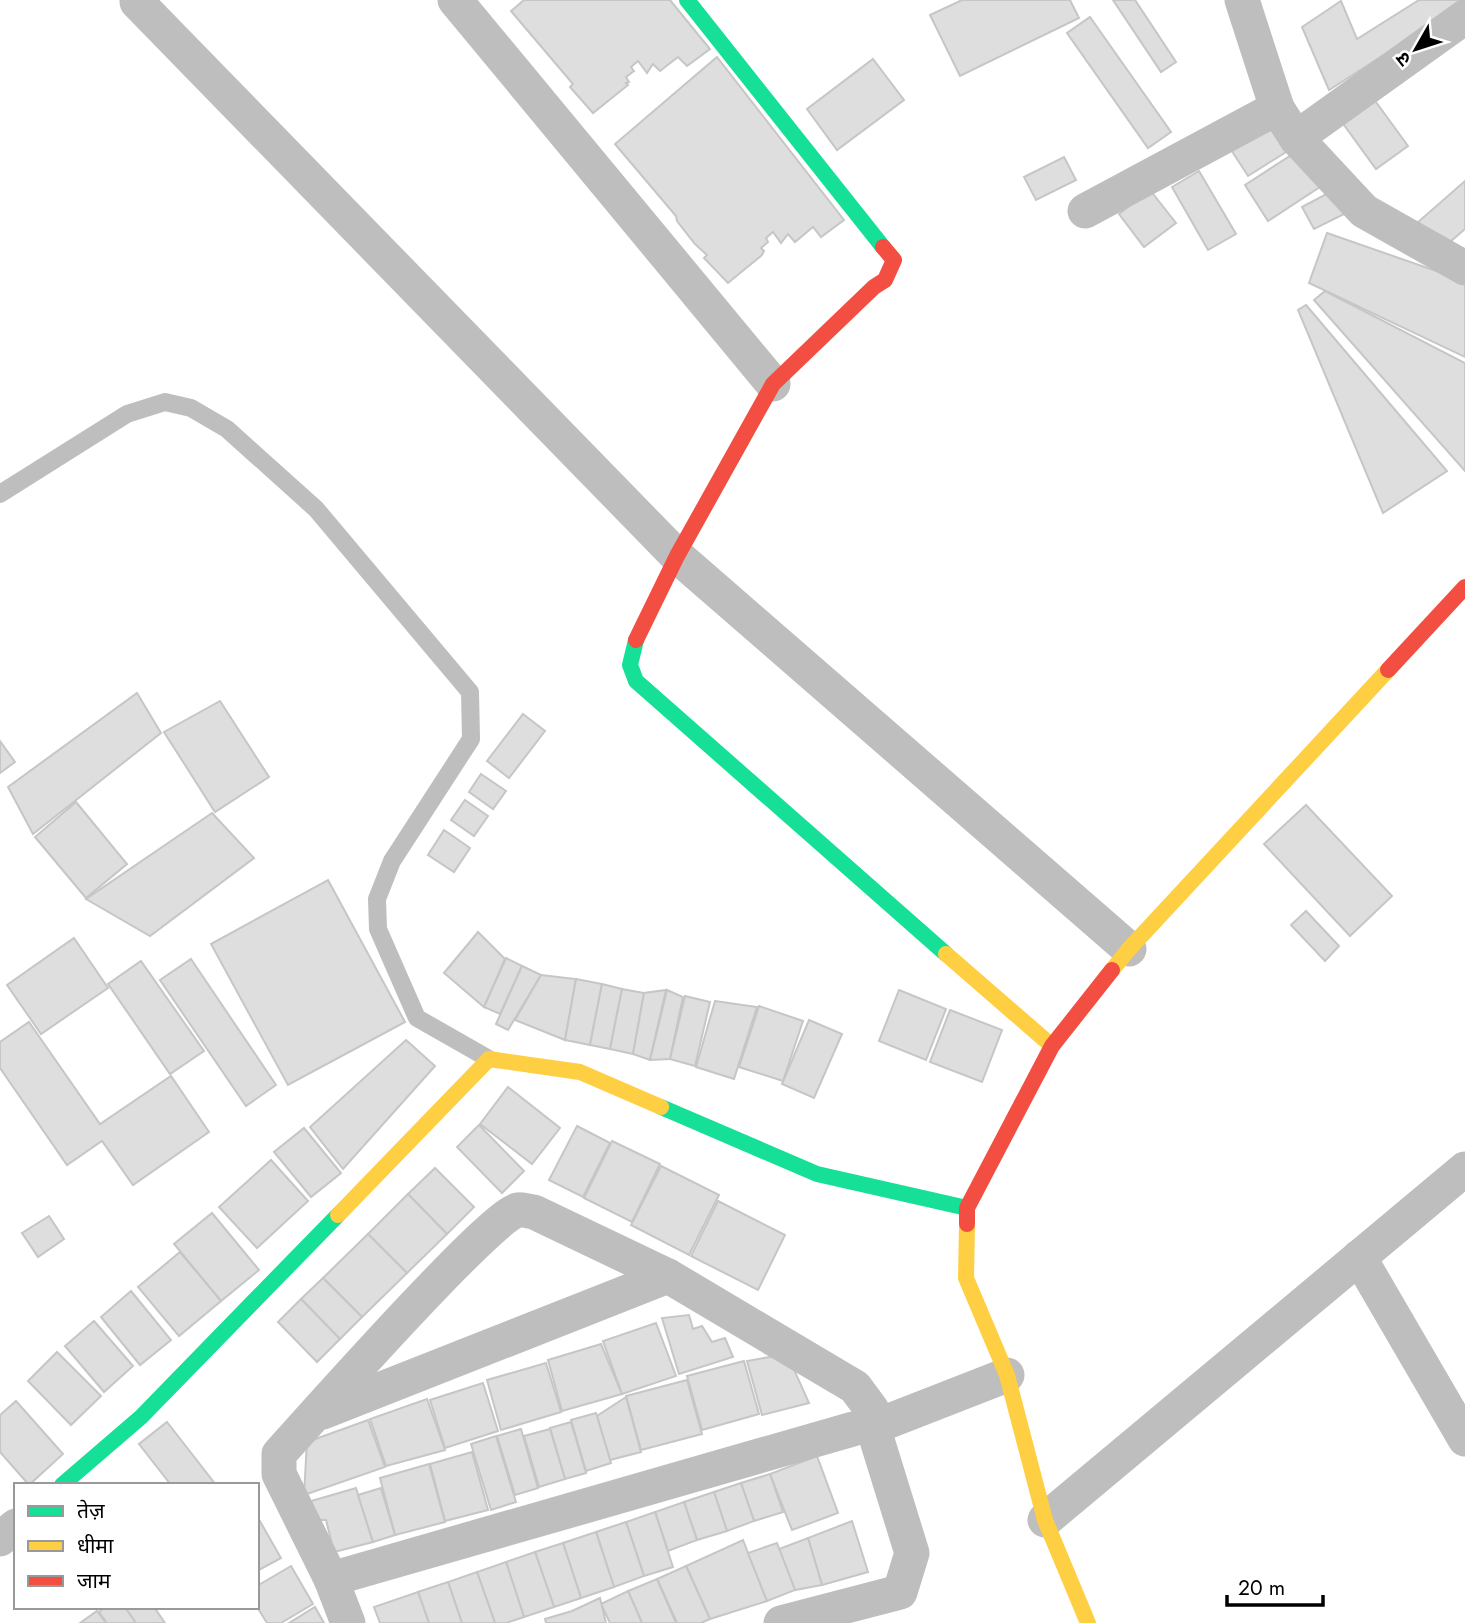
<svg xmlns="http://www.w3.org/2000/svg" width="1465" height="1623" font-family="Jost,'Noto Sans Devanagari',sans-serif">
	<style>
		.building { fill: #dedede; stroke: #c6c6c6; stroke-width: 2 }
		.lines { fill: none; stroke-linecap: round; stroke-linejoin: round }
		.lane { stroke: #bebebe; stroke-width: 18 }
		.street { stroke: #bebebe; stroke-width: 35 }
		.fast { stroke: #16e098; stroke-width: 16 }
		.slow { stroke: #ffcf43; stroke-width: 16 }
		.jam { stroke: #f24e42; stroke-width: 16 }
	</style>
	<rect width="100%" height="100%" fill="#fff"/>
	<g class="building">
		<polygon points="524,0 670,0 710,49 687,66 678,57 660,71 653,64 647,73 638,61 631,67 634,71 626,77 629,82 626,83 628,85 593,113 570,87 573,84 511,11"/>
		<polygon points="962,0 1070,0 1079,18 960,76 930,15"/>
		<polygon points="1113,0 1135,0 1176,62 1161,72"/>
		<polygon points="1419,0 1465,0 1465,3 1329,90 1302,27 1341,1 1357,39"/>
		<polygon points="1090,17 1171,132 1148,148 1067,33"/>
		<polygon points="717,57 844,220 821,237 813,227 795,242 788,234 781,243 773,232 766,238 768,242 761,248 764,251 762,255 728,283 704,258 707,255 695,244 677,221 676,216 615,144"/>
		<polygon points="873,59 904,100 837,150 807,109"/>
		<polygon points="1368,91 1408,146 1376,169 1336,114"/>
		<polygon points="1270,115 1291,149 1248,176 1226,142"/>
		<polygon points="1299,150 1323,185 1268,221 1245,185"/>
		<polygon points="1064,157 1076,180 1036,200 1024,177"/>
		<polygon points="1199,171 1236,234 1208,250 1172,187"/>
		<polygon points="1465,181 1465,229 1450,242 1417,223"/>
		<polygon points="1150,190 1176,223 1144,247 1119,214"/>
		<polygon points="1332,191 1344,214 1314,229 1302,207"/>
		<polygon points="1327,233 1465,281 1465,357 1309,283"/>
		<polygon points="1325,291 1465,363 1465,471 1314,300"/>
		<polygon points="1306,305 1447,471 1383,513 1298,310"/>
		<polygon points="137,693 161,733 33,834 8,787"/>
		<polygon points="220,701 269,777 215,812 164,732"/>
		<polygon points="523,714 545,731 509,778 487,761"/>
		<polygon points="0,741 15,762 0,773"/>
		<polygon points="481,774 506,791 493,809 469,792"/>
		<polygon points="465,800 488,816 474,836 451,820"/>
		<polygon points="76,802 127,864 86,898 35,837"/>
		<polygon points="1306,805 1392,896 1350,936 1264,844"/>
		<polygon points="212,813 254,858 150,936 86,899"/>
		<polygon points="444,830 470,848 454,872 428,855"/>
		<polygon points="328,880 405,1022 288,1085 211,944"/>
		<polygon points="1306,911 1339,946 1325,961 1291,925"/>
		<polygon points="478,932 505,959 484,1007 444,973"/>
		<polygon points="74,938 108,988 41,1034 7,985"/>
		<polygon points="506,958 522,966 500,1014 484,1007"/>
		<polygon points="191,959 276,1085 246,1106 160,980"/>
		<polygon points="141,961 204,1051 170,1074 108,984"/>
		<polygon points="522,966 541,975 508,1030 496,1024"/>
		<polygon points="541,975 576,979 565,1040 515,1020"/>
		<polygon points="576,979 602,984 590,1045 565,1040"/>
		<polygon points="602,984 622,989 610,1049 590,1045"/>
		<polygon points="622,989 644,993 633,1054 610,1049"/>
		<polygon points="666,990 650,1060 633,1054 644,993"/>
		<polygon points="667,990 683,997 670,1059 650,1060"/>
		<polygon points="899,990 946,1009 926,1060 879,1041"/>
		<polygon points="685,996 710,1002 695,1066 670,1059"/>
		<polygon points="715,1001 757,1007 734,1079 696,1067"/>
		<polygon points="759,1006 803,1021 783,1081 739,1067"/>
		<polygon points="950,1010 1002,1030 982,1082 930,1062"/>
		<polygon points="809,1020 842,1034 814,1098 782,1084"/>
		<polygon points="29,1022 100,1124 171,1076 209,1132 133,1185 102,1141 67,1165 0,1068 0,1042"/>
		<polygon points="406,1040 435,1066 343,1169 310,1127"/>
		<polygon points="508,1087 560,1128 532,1164 480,1124"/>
		<polygon points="479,1125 524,1171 502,1193 457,1147"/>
		<polygon points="577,1126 610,1143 583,1197 549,1180"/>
		<polygon points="304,1128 341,1173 311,1197 274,1152"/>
		<polygon points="612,1141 660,1164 632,1222 584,1198"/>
		<polygon points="271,1160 308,1201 257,1248 219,1207"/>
		<polygon points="661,1166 719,1195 689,1255 631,1225"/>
		<polygon points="435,1168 474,1207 447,1234 408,1194"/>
		<polygon points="408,1194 447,1234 407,1273 368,1234"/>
		<polygon points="718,1201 785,1235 758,1290 691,1256"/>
		<polygon points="212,1213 259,1270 221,1301 174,1244"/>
		<polygon points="49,1216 64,1239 38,1257 22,1233"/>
		<polygon points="368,1234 407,1273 362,1317 323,1278"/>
		<polygon points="180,1252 221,1301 179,1336 138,1287"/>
		<polygon points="323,1278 362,1317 340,1339 301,1299"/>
		<polygon points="131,1291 171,1340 140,1365 101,1317"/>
		<polygon points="301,1299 340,1339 317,1362 278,1322"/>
		<polygon points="689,1315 693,1329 702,1326 712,1342 725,1338 733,1357 679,1374 662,1318"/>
		<polygon points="94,1321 133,1366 104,1392 65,1346"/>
		<polygon points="656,1323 676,1376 622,1394 603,1341"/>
		<polygon points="601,1344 622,1394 562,1411 548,1360"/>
		<polygon points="57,1352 101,1396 71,1425 28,1381"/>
		<polygon points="787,1354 809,1403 762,1415 747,1361"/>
		<polygon points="744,1361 759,1414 702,1430 687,1376"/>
		<polygon points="546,1363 561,1412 501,1430 487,1380"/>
		<polygon points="687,1380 702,1434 641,1450 626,1396"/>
		<polygon points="483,1383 498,1431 445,1448 430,1400"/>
		<polygon points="626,1397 641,1452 610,1460 597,1416"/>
		<polygon points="427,1399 445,1450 386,1466 370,1419"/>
		<polygon points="16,1401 63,1454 29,1485 0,1452 0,1415"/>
		<polygon points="596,1413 611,1463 586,1471 571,1420"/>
		<polygon points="368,1420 385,1467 304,1495 307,1442"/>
		<polygon points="167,1422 216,1485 171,1485 139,1444"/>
		<polygon points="571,1422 586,1473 565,1479 550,1428"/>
		<polygon points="521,1429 538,1488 515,1495 497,1436"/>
		<polygon points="550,1429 565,1479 539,1487 524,1436"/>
		<polygon points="496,1436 516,1502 491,1510 471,1444"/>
		<polygon points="472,1452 488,1510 445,1521 430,1464"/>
		<polygon points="817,1456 838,1513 792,1530 770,1474"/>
		<polygon points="429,1464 445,1522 395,1535 380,1478"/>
		<polygon points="770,1474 783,1512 754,1521 741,1483"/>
		<polygon points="741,1483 754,1521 727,1531 714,1492"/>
		<polygon points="356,1488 373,1542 334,1552 326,1520 312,1520 308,1502"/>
		<polygon points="381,1488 395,1535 373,1542 358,1495"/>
		<polygon points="714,1492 727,1531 697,1540 684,1502"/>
		<polygon points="684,1502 697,1540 668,1551 655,1512"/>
		<polygon points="655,1512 673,1567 644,1576 626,1522"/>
		<polygon points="257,1516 281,1558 257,1571"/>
		<polygon points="852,1521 868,1572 822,1585 808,1538"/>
		<polygon points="626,1522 644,1576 614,1587 596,1532"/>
		<polygon points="596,1532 614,1587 581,1598 563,1543"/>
		<polygon points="808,1538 822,1585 795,1590 779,1549"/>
		<polygon points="743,1540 767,1601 710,1619 686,1566"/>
		<polygon points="563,1543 581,1598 554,1607 535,1552"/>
		<polygon points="777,1543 795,1590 767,1601 748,1553"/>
		<polygon points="535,1552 554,1607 524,1617 506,1562"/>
		<polygon points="506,1562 524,1617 506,1623 495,1623 477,1572"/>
		<polygon points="291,1566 313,1604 281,1623 267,1623 257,1607 257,1586"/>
		<polygon points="686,1566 710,1619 701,1623 677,1623 657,1579"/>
		<polygon points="477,1572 495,1623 462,1623 448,1582"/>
		<polygon points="657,1579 676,1623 642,1623 628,1591"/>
		<polygon points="448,1582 462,1623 429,1623 418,1592"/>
		<polygon points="628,1591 642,1623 610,1623 601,1604"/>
		<polygon points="418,1592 429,1623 380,1623 374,1607"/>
		<polygon points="600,1598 606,1623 546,1623 545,1619 572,1611"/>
		<polygon points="105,1607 125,1607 136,1623 107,1623 99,1612"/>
		<polygon points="125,1607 154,1607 165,1623 136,1623"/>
		<polygon points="315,1607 324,1623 289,1623"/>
		<polygon points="97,1611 106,1623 80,1623"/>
	</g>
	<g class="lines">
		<polyline class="lane" points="0,494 127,414 165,402 191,408 227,429 316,509 470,692 471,739 392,861 377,899 378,929 417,1018 489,1059"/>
		<g class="street">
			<polyline points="455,0 773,384"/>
			<polyline points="1242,0 1277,108 1296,138 1364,211 1465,268"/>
			<polyline points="137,2 677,556 1129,949"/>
			<polyline points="1296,138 1465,17"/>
			<polyline points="1085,211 1277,108"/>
			<polyline points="1359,1257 1465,1439"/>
			<polyline points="323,1412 668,1276"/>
			<polyline points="884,1423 1007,1375"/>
			<polyline points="1045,1520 1465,1169"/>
			<polyline points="0,1539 16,1526"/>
			<polyline points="331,1579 853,1429"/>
			<path d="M348,1623L331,1579L279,1474V1454C309,1421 493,1213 518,1210C523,1209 530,1212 534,1212L668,1276L855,1387L872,1410"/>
			<polyline points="781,1623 900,1592 912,1553 877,1440"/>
		</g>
		<g class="fast">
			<polyline points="687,0 883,247"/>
			<polyline points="636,640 630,665 636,681 946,954"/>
			<polyline points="661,1107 817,1174 967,1208"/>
			<polyline points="62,1485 141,1417 338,1215"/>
		</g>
		<g class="slow">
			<polyline points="946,954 1052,1046"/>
			<polyline points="1112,970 1129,949 1388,670"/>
			<polyline points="338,1215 489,1059 580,1072 661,1107"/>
			<polyline points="967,1224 966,1278 1007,1375 1045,1520 1088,1623"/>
		</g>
		<g class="jam">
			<polyline points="636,640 677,556 773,384 874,287 885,280 894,260 883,247"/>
			<polyline points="1388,670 1465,587"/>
			<polyline points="967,1224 967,1208 1052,1046 1112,970"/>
		</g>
	</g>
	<rect x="14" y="1483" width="245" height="126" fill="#ffffff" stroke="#999999" stroke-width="2"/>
	<rect x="28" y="1506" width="35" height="10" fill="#16e098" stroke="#999999" stroke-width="2"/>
	<text x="77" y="1518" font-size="21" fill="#000000">तेज़</text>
	<rect x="28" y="1541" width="35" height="10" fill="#ffcf43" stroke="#999999" stroke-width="2"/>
	<text x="77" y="1553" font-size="21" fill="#000000">धीमा</text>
	<rect x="28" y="1576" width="35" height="10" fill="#f24e42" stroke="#999999" stroke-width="2"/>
	<text x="77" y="1588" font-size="21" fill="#000000">जाम</text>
	<g transform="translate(1416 49) rotate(231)" stroke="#ffffff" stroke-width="5" paint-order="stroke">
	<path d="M0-5L12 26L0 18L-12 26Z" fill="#000000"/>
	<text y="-10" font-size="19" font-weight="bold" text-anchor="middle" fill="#000000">उ</text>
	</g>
	<path d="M1227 1595v10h96v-10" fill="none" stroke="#000000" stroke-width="3.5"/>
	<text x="1238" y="1595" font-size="21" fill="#000000" stroke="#ffffff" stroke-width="5" paint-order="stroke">20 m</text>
</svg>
